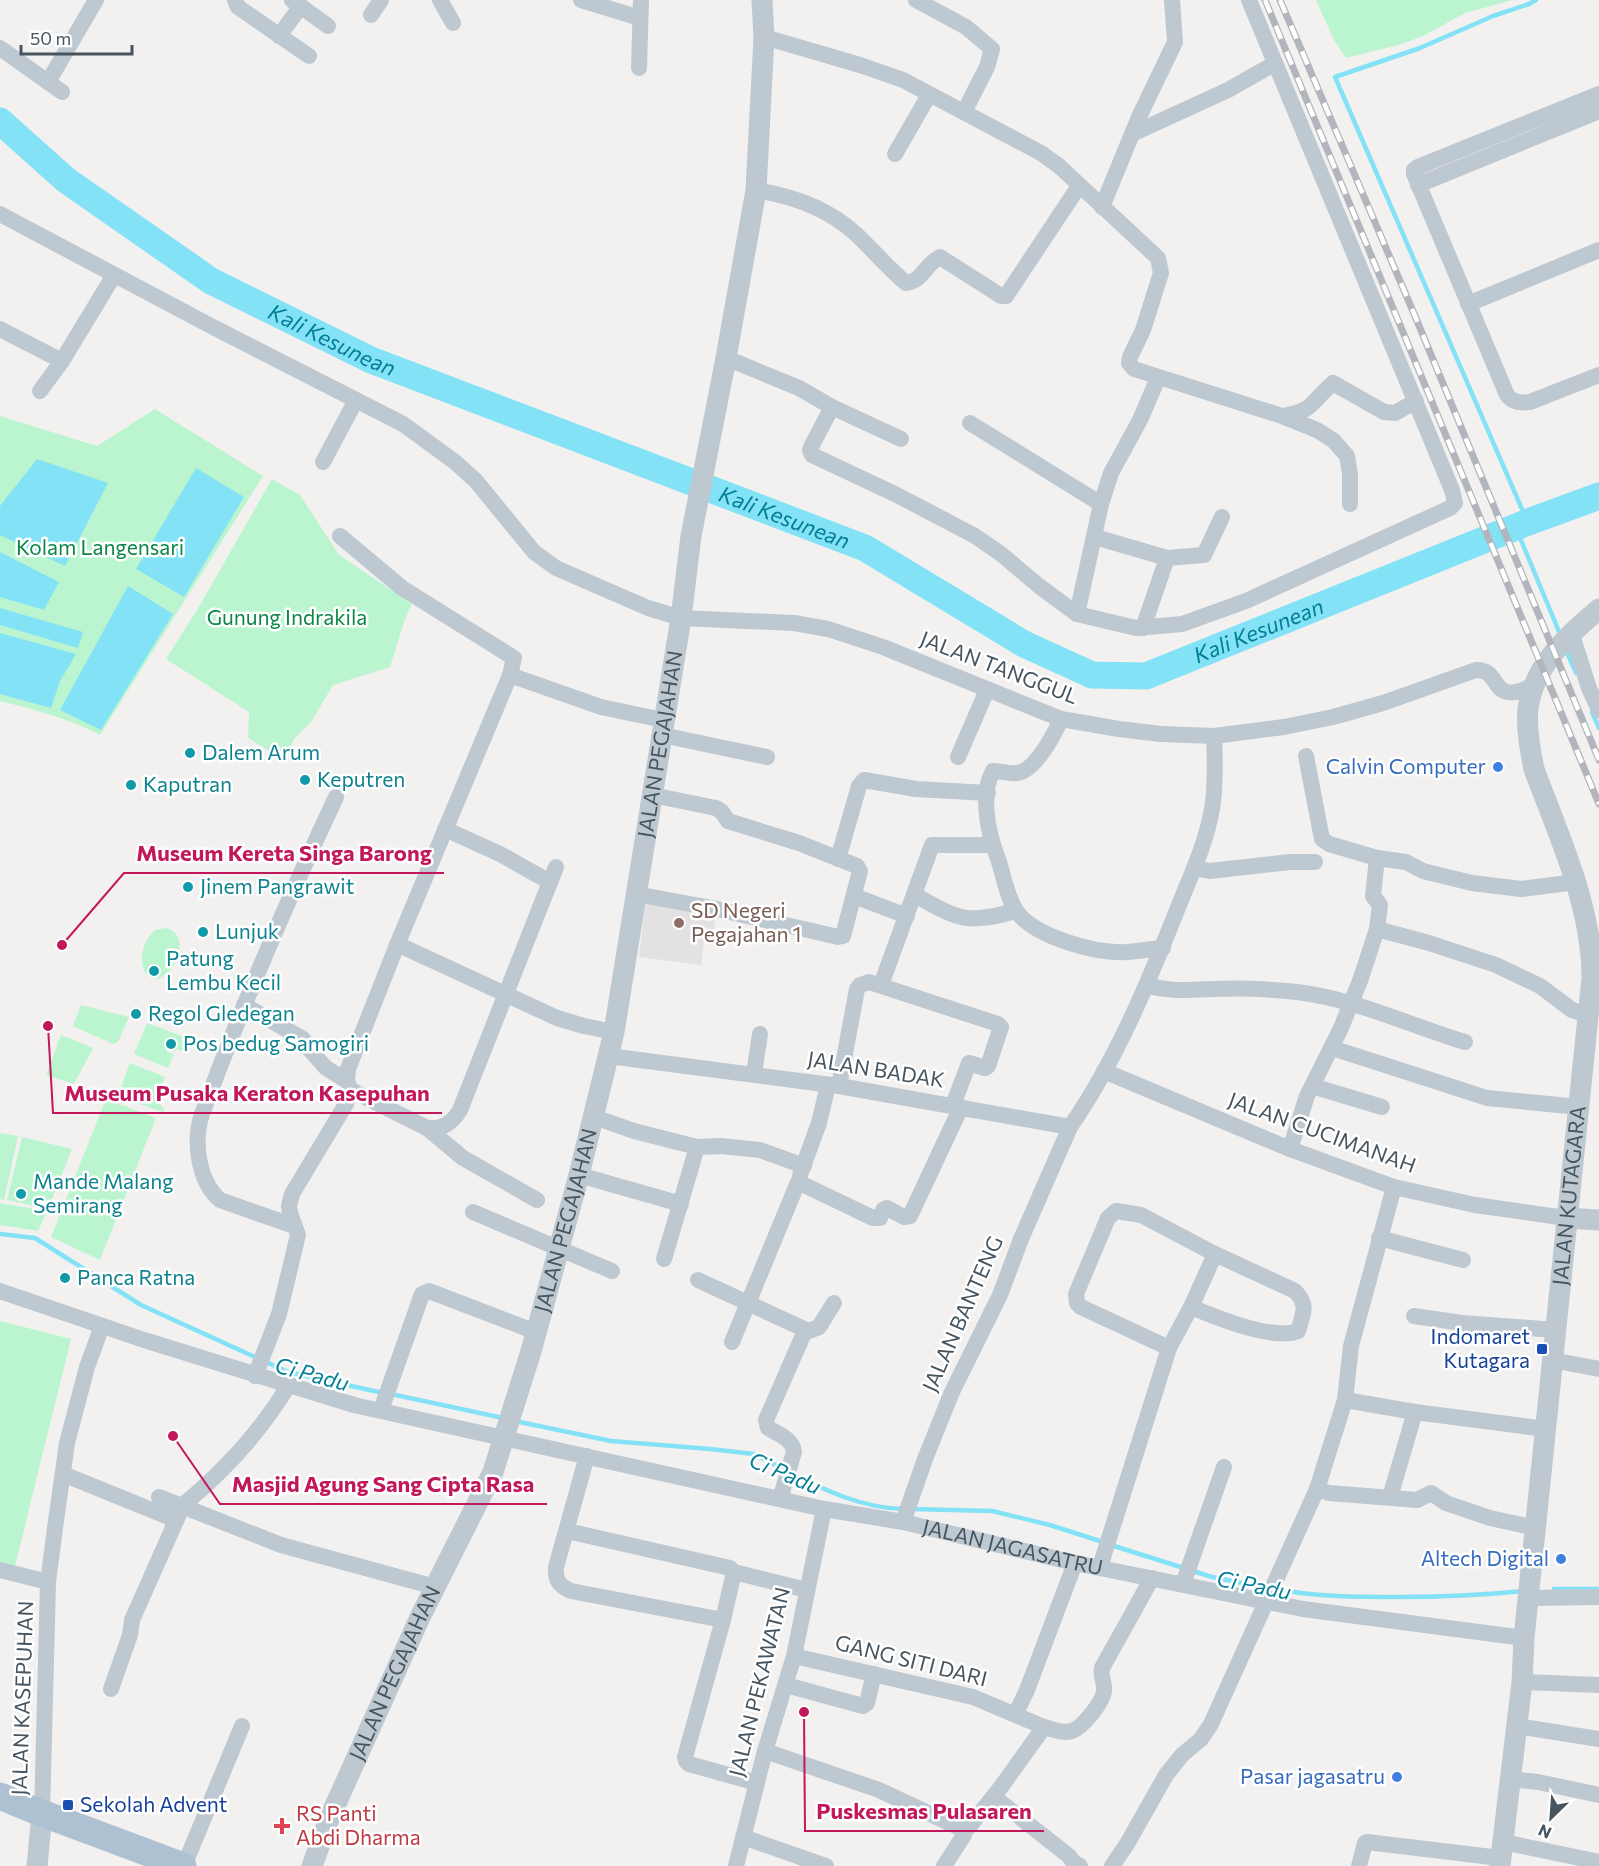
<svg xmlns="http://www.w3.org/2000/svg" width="1599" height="1866" font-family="Commissioner,sans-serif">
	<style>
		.education { fill: #e4e1e2 }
		.green { fill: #bbf5cf }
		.water { fill: #83e2f6 }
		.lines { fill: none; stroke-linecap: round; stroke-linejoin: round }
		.stream { stroke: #83e2f6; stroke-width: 4.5 }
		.river { stroke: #83e2f6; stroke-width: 27 }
		.minor { stroke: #bdc8d1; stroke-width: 16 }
		.tertiary { stroke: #bdc8d1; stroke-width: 21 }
		.primary { stroke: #adc1d2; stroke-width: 27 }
		.rail-casing { stroke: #b2b6bc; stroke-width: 7 }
		.rail { stroke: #fff; stroke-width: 4.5; stroke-dasharray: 14; stroke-linecap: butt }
		.culture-dot { fill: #0f9aa8; stroke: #fff; stroke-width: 2 }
		.shop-dot { fill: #3f7fe0; stroke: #fff; stroke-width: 2 }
		.education-dot { fill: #8d6e63; stroke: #fff; stroke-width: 2 }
		.transit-dot { fill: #1a4fb4; stroke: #fff; stroke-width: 2 }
		.health-dot { fill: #e0444e; stroke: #fff; stroke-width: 2 }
		.labels { text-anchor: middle; stroke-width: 5; stroke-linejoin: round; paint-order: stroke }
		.park-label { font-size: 21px; fill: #0c8645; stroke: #fff }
		.street-label { font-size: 21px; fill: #465560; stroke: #fff }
		.culture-label { font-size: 21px; fill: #0d838f; stroke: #fff; text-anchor: start }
		.shop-label { font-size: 21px; fill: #366cbe; stroke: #fff; text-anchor: end }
		.education-label { font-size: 21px; fill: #785e54; stroke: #fff; text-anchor: start }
		.transit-label { font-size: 21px; fill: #164399; stroke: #fff; text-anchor: end }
		.health-label { font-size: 21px; fill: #be3a42; stroke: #fff; text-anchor: start }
		.water-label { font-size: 22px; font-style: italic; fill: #037e97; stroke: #fff }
		.leader { fill: none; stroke: #c2185b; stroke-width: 2 }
		.callout-dot { fill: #c2185b; stroke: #fff; stroke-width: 2 }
		.callout-label { font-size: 22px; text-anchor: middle; font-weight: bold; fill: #c2185b; stroke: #fff; stroke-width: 5; stroke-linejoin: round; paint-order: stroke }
	</style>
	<rect width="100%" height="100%" fill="#f3f0f0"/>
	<polygon class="education" points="646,899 716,913 713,934 705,934 701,965 639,957"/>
	<g class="green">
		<polygon points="1316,0 1513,0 1465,13 1423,36 1402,44 1346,58 1334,40"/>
		<path d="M155,409L263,476L100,735C68,718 35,710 0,701V416L97,446Z"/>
		<polygon points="272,479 300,495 339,555 412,604 405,619 390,667 333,685 311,722 294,739 289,750 279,757 248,738 249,712 166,659 200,605"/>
		<path d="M166,928C196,935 170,990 149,976C144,973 142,966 142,960C142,948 146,938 155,930Z"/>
		<polygon points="81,1005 129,1017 118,1042 113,1044 73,1026"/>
		<polygon points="147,1023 192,1040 187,1053 177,1049 175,1052 168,1049 167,1052 174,1054 168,1068 134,1054"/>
		<polygon points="61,1035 93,1048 74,1084 46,1075"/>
		<polygon points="130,1063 165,1077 156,1099 164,1109 163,1112 118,1096"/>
		<polygon points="106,1099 156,1118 100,1260 51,1237"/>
		<polygon points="0,1133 18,1136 4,1200 0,1199"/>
		<polygon points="22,1137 72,1149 48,1209 7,1200"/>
		<polygon points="0,1203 47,1211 38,1231 0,1225"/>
		<polygon points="0,1321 71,1339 15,1566 0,1562"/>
	</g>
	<g class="water">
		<polygon points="37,459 108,483 65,566 0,535 0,506"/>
		<polygon points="196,468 244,497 184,597 136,569"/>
		<polygon points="0,552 59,582 44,610 0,597"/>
		<polygon points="128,586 173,614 101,730 60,710"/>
		<polygon points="0,608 83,632 78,648 0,625"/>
		<polygon points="0,633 76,654 60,681 51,708 0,694"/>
	</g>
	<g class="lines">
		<g class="stream">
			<polyline points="1528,523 1335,77 1420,48 1493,16 1529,4 1536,0"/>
			<polyline points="1516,528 1560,634"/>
			<polyline points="1565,648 1576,673"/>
			<polyline points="1592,712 1599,728"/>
			<polyline points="0,1234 35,1238 141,1305 288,1372 383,1393"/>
			<polyline points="391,1394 503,1418"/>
			<polyline points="515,1421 611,1441 710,1449 754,1454 785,1470"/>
			<path d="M792,1474C827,1491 863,1508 903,1509"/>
			<polyline points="912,1509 992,1511 1050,1525 1103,1542"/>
			<polyline points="1111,1545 1212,1577 1267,1588"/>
			<path d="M1276,1589C1317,1597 1358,1597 1400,1597C1442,1597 1483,1595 1524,1591"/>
			<polyline points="1554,1589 1599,1589"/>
		</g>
		<path class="river" id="s1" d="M0,121L66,180L211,281L371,360L865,548L1024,644L1092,675L1146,676L1531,521L1599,496"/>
		<g class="minor">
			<polyline points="235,0 238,7 309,56"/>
			<polyline points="292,0 328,26"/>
			<polyline points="440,0 453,23"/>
			<polyline points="581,0 640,18"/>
			<polyline points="916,0 966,27 992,49 987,67 964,112"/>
			<polyline points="371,15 381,0"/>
			<polyline points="279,36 301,6"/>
			<polyline points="764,37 860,65 903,80 1041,153 1059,166 1158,258 1161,273 1143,330 1130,357 1129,363 1134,369 1282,416 1317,430 1334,441 1347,456 1350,474 1350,504"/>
			<polyline points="0,48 62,92"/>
			<polyline points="639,68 641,0"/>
			<polyline points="48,82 96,0"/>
			<path d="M1599,94L1418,167L1414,170V174L1507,395C1513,403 1521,403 1530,402L1599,375"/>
			<polyline points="1132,134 1228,90 1274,64"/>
			<polyline points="895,154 929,95"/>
			<polyline points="1418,185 1599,111"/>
			<path d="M756,190C793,196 828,208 856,234C873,250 888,268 906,283C922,282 926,263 940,257L1001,296H1006L1079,186"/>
			<polyline points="1102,207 1139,117 1175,42 1172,0"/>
			<path d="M0,214L211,326L403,424L455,462L476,481L534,552L556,568L648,608L681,618L794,623L828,629L883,647L1061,719L1119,729L1161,734L1214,736L1284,727L1333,717L1383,703L1476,670C1499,669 1491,696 1516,692C1522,691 1529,687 1535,685"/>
			<polyline points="1468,304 1599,250"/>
			<polyline points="0,329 62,361"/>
			<polyline points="726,358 799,388 832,407 901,439"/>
			<polyline points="40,391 62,361 114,275"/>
			<polyline points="832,407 811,447 810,450 812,455 897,495 975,536 1001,554 1039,586 1077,614 1136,628 1182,624 1246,601 1450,508 1455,503 1452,490 1249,0"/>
			<path d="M1283,416C1314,411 1311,402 1333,383L1384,412L1395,413L1416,401"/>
			<polyline points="970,423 1101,504 1077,614"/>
			<polyline points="323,462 356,400"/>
			<polyline points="1101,504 1111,473 1140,420 1158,378"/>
			<polyline points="1095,537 1167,558 1143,628"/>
			<polyline points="1167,558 1204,555 1222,517"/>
			<polyline points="1571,632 1589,688 1599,710"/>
			<polyline points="510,675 601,707 663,720"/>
			<path d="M1061,719C1054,735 1035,771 1017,773C1009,774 1001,771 993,771C980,794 988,833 997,856C1003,872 1007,899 1017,912C1035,937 1096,954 1127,952C1139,951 1151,949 1163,948"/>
			<polyline points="662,735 767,757"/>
			<polyline points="1306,756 1322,839 1329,844 1377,858 1406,862 1423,871 1472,883 1521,889 1576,882"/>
			<polyline points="958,757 987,690"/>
			<polyline points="445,829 500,854 550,882"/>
			<polyline points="838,859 859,786 864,780 916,789 988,793"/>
			<polyline points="1194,868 1210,871 1290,862 1315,862"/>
			<polyline points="636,894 717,909 838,937 843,936 860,871 857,866 799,843 728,821 722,812 716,808 652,795"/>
			<path d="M915,895C958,919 966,925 1015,911"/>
			<polyline points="854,896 907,916"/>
			<polyline points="1377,929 1429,943 1496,965 1540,986 1572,1010 1589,1015"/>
			<polyline points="397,944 557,1018 584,1026 614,1032"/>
			<polyline points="881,985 932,845 993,845"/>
			<path d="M1146,985C1169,992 1191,990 1214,989C1241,988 1270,989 1297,992C1355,999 1409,1025 1465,1042"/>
			<polyline points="244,1005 303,1039 310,1050 326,1068 347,1081"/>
			<polyline points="1332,1048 1487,1098 1579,1107"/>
			<path d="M609,1056L839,1086L1070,1127C1117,1059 1149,981 1179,905C1192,873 1206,843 1212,809C1216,786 1215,759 1214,736"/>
			<polyline points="1104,1071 1290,1149 1394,1187 1475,1205 1566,1218"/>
			<polyline points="754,1074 760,1034"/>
			<polyline points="839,1086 857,989 860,985 869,982 998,1024 1001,1027 988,1066 985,1068 969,1063 953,1105"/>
			<polyline points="1312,1086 1382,1107"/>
			<path d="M351,1090L427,1128C442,1130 453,1122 460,1110L556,867"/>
			<polyline points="594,1117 634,1131 697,1147 721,1146 760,1150 804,1166"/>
			<polyline points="427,1128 463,1158 537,1200"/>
			<polyline points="1290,1149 1307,1096 1341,1028 1361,978 1377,929 1380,905 1373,896 1377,858"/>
			<polyline points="579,1175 681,1204"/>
			<polyline points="800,1175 819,1123 828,1085"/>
			<polyline points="473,1212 612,1271"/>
			<path d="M294,1226L220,1200C198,1181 193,1141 202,1114C242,1006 287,901 336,797"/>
			<polyline points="1379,1238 1463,1260"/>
			<polyline points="664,1259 697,1147"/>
			<polyline points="698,1280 806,1330"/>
			<path id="s2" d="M0,1291L144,1340L354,1405L824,1509L903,1522L1075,1563L1303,1609L1524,1638"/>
			<polyline points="1414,1316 1462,1323 1556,1330"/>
			<polyline points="732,1342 798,1182 873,1218 880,1218 883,1210 887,1208 904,1217 910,1216 961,1107"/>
			<path d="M1169,1348L1081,1307L1077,1303L1076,1294L1108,1218L1116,1211L1141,1215L1215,1254L1295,1291C1309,1306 1303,1313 1298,1331C1272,1341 1216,1317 1191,1307"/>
			<polyline points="1552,1360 1599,1369"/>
			<polyline points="255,1376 279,1314 298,1235 290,1213 289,1206 292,1194 346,1104 351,1090 347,1081 348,1069 399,940 510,675 514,658 402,588 340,536"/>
			<polyline points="1345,1400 1415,1412 1546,1429"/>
			<polyline points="381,1410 422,1294 429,1291 536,1332"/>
			<path d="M587,1456L556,1567C555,1580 559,1586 571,1591L723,1620"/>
			<polyline points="63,1474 176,1520"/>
			<polyline points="1317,1489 1329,1493 1417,1500 1431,1493 1446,1503 1490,1518 1536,1528"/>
			<polyline points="159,1497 281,1545 435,1587"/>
			<polyline points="1390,1497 1415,1412"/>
			<path d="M780,1499L794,1452C793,1439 778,1434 768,1428L766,1420L804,1333L819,1327L834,1303"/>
			<polyline points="903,1522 925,1459 952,1392 1000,1295 1021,1239 1070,1127"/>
			<polyline points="567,1531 730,1568 734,1572 807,1590"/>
			<polyline points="1100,1567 1169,1348 1191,1307 1215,1254"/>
			<polyline points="0,1570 48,1582"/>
			<polyline points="734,1572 723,1620 685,1757 686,1761 689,1764 757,1783"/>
			<polyline points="1183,1584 1224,1467"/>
			<polyline points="1530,1598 1599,1597"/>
			<polyline points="794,1656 973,1697 1044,1727"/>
			<polyline points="1522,1682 1599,1685"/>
			<polyline points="786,1685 863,1706 867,1703 874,1674"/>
			<path d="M111,1689L130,1635L132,1620L183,1505C223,1472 261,1431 288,1386"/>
			<polyline points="1016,1713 1027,1690 1075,1563"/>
			<polyline points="1517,1726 1599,1739"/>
			<path d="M765,1751L879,1790L958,1827H969L1001,1787L1044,1727C1053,1729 1062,1734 1072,1731C1082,1728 1103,1702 1104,1691C1105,1682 1100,1677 1102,1668L1152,1578"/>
			<polyline points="1510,1779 1538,1782 1599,1795"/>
			<polyline points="994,1797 1069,1856 1073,1862 1080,1866"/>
			<polyline points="42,1814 48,1582 55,1528 67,1443 87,1367 102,1326"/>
			<polyline points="743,1837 826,1866"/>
			<polyline points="1503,1842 1599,1862"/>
			<polyline points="184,1866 242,1726"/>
			<polyline points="736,1866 765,1751 794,1656 824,1509"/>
			<polyline points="944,1866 964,1835 965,1828"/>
			<polyline points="1112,1866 1127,1844 1166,1775 1182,1755 1201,1739 1211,1724 1317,1489 1345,1400 1351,1346 1394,1187"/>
			<polyline points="1359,1866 1365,1843 1367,1842 1500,1858"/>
		</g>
		<g class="tertiary">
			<polyline points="1566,1218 1599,1220"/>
			<polyline points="37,1866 42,1814"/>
			<path id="s3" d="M312,1866L329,1819L421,1615L493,1472L532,1348L579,1175L614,1032L681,618L691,536L726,358L756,190L764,37L762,0"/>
			<path id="s4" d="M1500,1866L1522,1682L1524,1638L1592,978C1592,905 1559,837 1534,769C1530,750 1526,728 1528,709C1533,666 1568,635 1599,609"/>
		</g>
		<polyline class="primary" points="0,1796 36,1811 183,1866"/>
		<g class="rail-casing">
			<g id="rail">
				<polyline points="1265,0 1599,804"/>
				<polyline points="1280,0 1415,316 1599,760"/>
			</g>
		</g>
		<use href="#rail" class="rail"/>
	</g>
	<g class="culture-dot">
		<circle cx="190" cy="753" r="6"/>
		<circle cx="305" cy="780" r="6"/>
		<circle cx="131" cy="785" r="6"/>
		<circle cx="188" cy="887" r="6"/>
		<circle cx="203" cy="932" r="6"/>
		<circle cx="154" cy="971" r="6"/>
		<circle cx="136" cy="1014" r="6"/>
		<circle cx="171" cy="1044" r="6"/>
		<circle cx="21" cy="1194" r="6"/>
		<circle cx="65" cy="1278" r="6"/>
	</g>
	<g class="shop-dot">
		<circle cx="1498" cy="767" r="6"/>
		<circle cx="1561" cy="1559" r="6"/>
		<circle cx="1397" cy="1777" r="6"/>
	</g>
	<circle class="education-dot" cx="679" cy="923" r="6"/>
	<g class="transit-dot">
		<rect x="1536" y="1343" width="12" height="12" rx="3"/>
		<rect x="62" y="1799" width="12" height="12" rx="3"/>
	</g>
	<path class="health-dot" d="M279 1817h6v6h6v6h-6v6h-6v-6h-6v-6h6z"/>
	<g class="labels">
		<g class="park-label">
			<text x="100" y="555">Kolam Langensari</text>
			<text x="287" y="625">Gunung Indrakila</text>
		</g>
		<g class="street-label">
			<text transform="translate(999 668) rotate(21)" y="7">JALAN TANGGUL</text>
			<text dy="7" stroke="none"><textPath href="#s3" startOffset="1182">JALAN PEGAJAHAN</textPath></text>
			<text transform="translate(876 1070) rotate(9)" y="7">JALAN BADAK</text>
			<text transform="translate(1322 1133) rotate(20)" y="7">JALAN CUCIMANAH</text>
			<text dy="7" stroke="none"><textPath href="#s4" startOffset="674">JALAN KUTAGARA</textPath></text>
			<text dy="7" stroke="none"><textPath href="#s3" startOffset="696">JALAN PEGAJAHAN</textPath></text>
			<text transform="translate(963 1314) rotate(-66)" y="7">JALAN BANTENG</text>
			<text dy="7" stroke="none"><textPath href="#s2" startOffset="1046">JALAN JAGASATRU</textPath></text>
			<text transform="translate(911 1661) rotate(14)" y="7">GANG SITI DARI</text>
			<text dy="7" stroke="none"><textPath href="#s3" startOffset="210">JALAN PEGAJAHAN</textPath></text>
			<text transform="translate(760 1682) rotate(-76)" y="7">JALAN PEKAWATAN</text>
			<text transform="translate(23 1698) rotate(-88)" y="7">JALAN KASEPUHAN</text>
		</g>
		<g class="culture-label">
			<text x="202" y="760">Dalem Arum</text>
			<text x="317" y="787">Keputren</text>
			<text x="143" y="792">Kaputran</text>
			<text x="200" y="894">Jinem Pangrawit</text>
			<text x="215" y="939">Lunjuk</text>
			<text x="166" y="966">Patung<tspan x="166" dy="24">Lembu Kecil</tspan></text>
			<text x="148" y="1021">Regol Gledegan</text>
			<text x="183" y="1051">Pos bedug Samogiri</text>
			<text x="33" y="1189">Mande Malang<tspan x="33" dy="24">Semirang</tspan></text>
			<text x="77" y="1285">Panca Ratna</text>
		</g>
		<g class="shop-label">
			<text x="1486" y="774">Calvin Computer</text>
			<text x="1549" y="1566">Altech Digital</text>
			<text x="1385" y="1784">Pasar jagasatru</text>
		</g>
		<g class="education-label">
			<text x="691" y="918">SD Negeri<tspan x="691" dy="24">Pegajahan 1</tspan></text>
		</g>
		<g class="transit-label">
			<text x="1530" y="1344">Indomaret<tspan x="1530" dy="24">Kutagara</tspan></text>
			<text x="80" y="1812" text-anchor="start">Sekolah Advent</text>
		</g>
		<g class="health-label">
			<text x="296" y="1821">RS Panti<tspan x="296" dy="24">Abdi Dharma</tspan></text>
		</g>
		<g class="water-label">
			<text dy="8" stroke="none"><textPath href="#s1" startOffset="400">Kali Kesunean</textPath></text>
			<text dy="8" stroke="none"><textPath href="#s1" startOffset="886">Kali Kesunean</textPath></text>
			<text dy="8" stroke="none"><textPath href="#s1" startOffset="1408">Kali Kesunean</textPath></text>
			<text transform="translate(312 1374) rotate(15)" y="8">Ci Padu</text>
			<text transform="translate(785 1473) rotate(23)" y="8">Ci Padu</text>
			<text transform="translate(1254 1585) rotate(11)" y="8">Ci Padu</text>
		</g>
	</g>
	<path class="leader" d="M62 945L124 873H444M48 1026L53 1113H442M173 1436L220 1504H547M804 1712L805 1831H1044"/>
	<g class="callout-dot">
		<circle cx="62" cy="945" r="6"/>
		<circle cx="48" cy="1026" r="6"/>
		<circle cx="173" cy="1436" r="6"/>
		<circle cx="804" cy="1712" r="6"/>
	</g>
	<g class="callout-label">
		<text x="284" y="861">Museum Kereta Singa Barong</text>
		<text x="247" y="1101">Museum Pusaka Keraton Kasepuhan</text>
		<text x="383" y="1492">Masjid Agung Sang Cipta Rasa</text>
		<text x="924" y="1819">Puskesmas Pulasaren</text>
	</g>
	<g transform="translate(1551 1818) rotate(205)" stroke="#ffffff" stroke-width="4.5" paint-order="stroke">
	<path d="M0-4.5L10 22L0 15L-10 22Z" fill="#465560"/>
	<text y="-9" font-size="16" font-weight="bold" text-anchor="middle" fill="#465560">N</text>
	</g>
	<path d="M21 45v9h111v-9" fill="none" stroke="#465560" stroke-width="3"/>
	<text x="30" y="45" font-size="18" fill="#465560" stroke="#ffffff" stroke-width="4.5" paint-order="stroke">50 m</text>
</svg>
